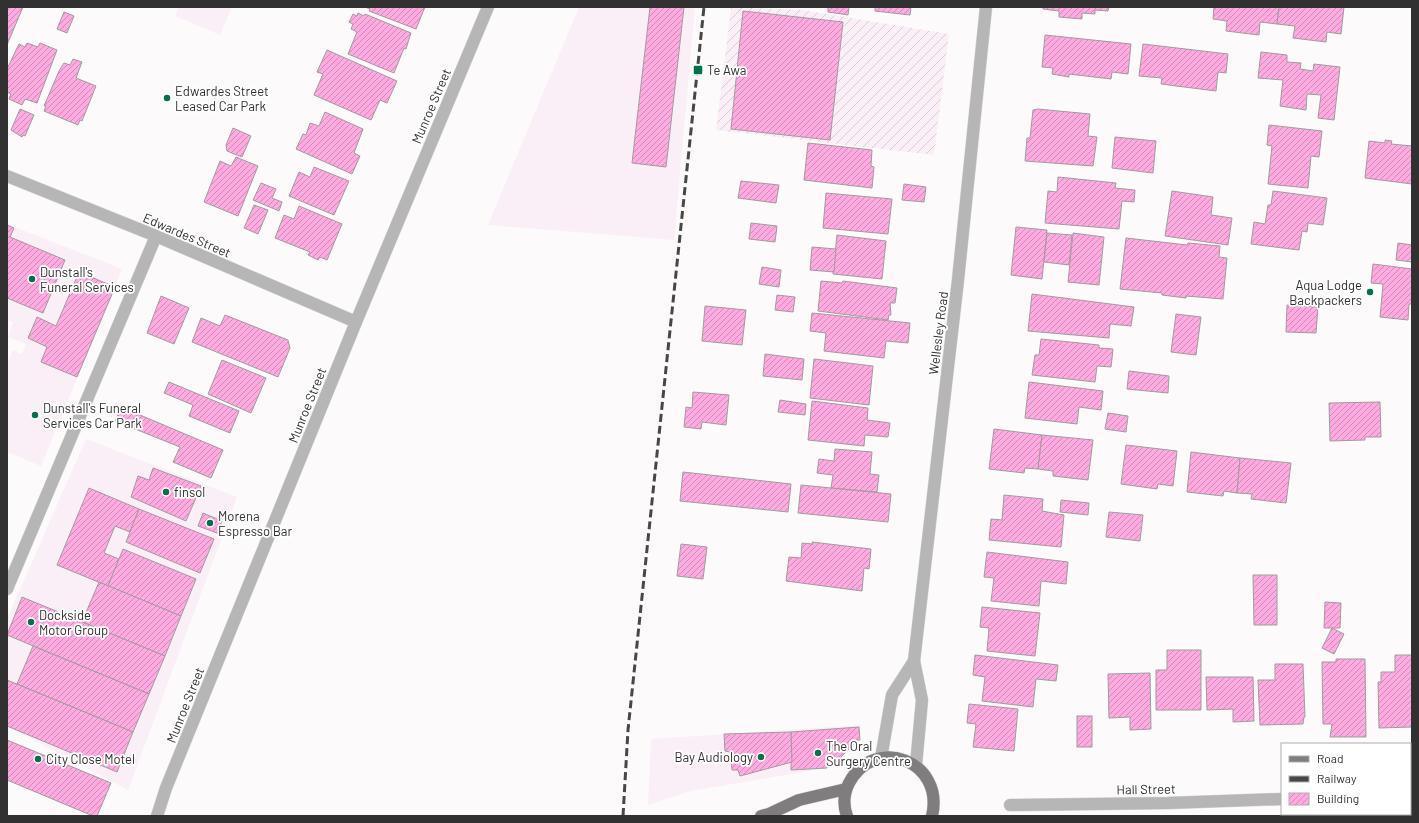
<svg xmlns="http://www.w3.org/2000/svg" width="1419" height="823" font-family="Barlow,sans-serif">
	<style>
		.built { fill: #faeff6 }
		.industrial { fill: url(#industrial-furrows) }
		.building { fill: url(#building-hatch); stroke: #9f9c9e }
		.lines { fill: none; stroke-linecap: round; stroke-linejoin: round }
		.minor-casing { stroke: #d8d6d7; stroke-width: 13 }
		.major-casing { stroke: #d8d6d7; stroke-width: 13 }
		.minor { stroke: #b7b6b7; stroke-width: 12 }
		.major { stroke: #7f7d7e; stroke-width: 12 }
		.rail { stroke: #484747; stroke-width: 3; stroke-dasharray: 8 4; stroke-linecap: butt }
		.poi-dot { fill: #03724b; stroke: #fff; stroke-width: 1.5 }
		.labels { text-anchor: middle; stroke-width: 3.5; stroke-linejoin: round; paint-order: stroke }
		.poi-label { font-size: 13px; fill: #323131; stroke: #fff; text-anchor: start }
		.street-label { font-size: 13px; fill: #323131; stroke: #fff }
	</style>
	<defs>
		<pattern id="industrial-furrows" width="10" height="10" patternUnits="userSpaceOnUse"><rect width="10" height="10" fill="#faeff6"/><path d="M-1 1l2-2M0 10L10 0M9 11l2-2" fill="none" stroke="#d7cdd3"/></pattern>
		<pattern id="building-hatch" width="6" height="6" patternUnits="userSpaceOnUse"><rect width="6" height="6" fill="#ffaae1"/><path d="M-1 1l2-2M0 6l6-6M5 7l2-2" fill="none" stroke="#cf8bb7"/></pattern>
	</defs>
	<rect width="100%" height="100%" fill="#fdfafb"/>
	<g class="built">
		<polygon points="178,7 232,7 220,35 175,16"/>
		<polygon points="579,7 695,7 674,240 488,225"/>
		<polygon points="7,224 122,269 41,466 7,452 7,364 13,350 22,354 26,344 8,337 13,322 7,320"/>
		<polygon points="86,439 237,497 128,790 7,726 7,619"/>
		<polygon points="861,725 860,740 834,764 827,768 691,791 648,805 651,739"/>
	</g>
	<polygon class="industrial" points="731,7 802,10 949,34 934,155 716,130"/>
	<g class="building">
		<polygon points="7,7 23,7 7,45"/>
		<polygon points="365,7 425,7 416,29 369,11 370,9"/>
		<polygon points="650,7 684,7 666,167 632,163"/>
		<polygon points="828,7 849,7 848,15 828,12"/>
		<polygon points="875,7 911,7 910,15 875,11"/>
		<polygon points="1043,7 1109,7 1108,11 1095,10 1095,14 1082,13 1082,19 1059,17 1059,11 1043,9"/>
		<polygon points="1214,7 1279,7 1277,24 1260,22 1259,35 1226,31 1227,21 1213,19"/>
		<polygon points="1279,7 1344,7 1341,34 1327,32 1326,42 1293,38 1295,26 1277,24"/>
		<polygon points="743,11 843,22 830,140 731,129"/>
		<polygon points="64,12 74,16 67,33 57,29"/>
		<polygon points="358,13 364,16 365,14 411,33 406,49 404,48 394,73 348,54 357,32 351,29 353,24 349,22 353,14 357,16"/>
		<polygon points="1045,35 1131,44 1128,74 1112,72 1111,79 1069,74 1069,77 1052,74 1053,68 1042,67"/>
		<polygon points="27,43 38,47 40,43 57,50 37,103 25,99 22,105 9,99 11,94 7,92 7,69 19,44 25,47"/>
		<polygon points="1143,44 1228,54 1226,73 1218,72 1216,91 1161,84 1162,78 1139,76"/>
		<polygon points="327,50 397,81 387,103 380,100 371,120 314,95 323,74 317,72"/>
		<polygon points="1261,52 1287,55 1287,62 1301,63 1300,69 1313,71 1314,64 1340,67 1334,120 1318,118 1321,95 1307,94 1306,110 1280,106 1283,80 1258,78"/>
		<polygon points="73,59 82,62 76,78 96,86 82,121 80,120 78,125 44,111 46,106 44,106 59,71 64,63 70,65"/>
		<polygon points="20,109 34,115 25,136 23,135 22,137 11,130"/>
		<polygon points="1038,109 1090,114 1088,136 1097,137 1093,166 1025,161 1027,138 1030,138 1033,110"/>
		<polygon points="325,112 363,129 354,153 360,156 352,174 296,149 303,134 306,135 310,123 319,126"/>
		<polygon points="1269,125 1322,131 1319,157 1311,156 1308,188 1268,184 1272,146 1267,145"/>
		<polygon points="233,128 251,136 242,157 227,151 226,145"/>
		<polygon points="1115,137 1156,141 1153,173 1112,168"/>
		<polygon points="1385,140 1392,141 1391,144 1412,146 1412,184 1365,178 1369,141 1385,143"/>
		<polygon points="808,143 872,150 871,166 874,167 872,188 804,180"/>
		<polygon points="236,157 258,166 238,216 204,202 220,161 231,166"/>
		<polygon points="314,167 349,181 334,215 289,196 299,172 310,177"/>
		<polygon points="1058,177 1116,183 1115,188 1135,190 1134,202 1122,201 1119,229 1045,223 1048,191 1057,192"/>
		<polygon points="741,181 779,185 776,203 738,198"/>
		<polygon points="261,183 276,189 272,198 282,202 279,211 253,200"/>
		<polygon points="904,184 926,187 924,202 902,200"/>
		<polygon points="1172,191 1213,197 1211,215 1232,218 1228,245 1165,236"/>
		<polygon points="1273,191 1327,198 1323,225 1308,223 1307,232 1302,231 1299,250 1251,244 1254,222 1265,224 1268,205 1271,205"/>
		<polygon points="826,193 892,199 888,234 823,228"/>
		<polygon points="254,205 268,210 258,234 244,228"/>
		<polygon points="299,206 342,224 327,260 320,257 318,260 308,255 310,252 275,238 284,215 294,219"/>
		<polygon points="751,223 777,226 775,242 749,239"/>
		<polygon points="7,225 14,228 10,237 65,260 43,313 7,298"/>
		<polygon points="1016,227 1047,230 1042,279 1011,275"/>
		<polygon points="1047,233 1072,235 1069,265 1044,262"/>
		<polygon points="1073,233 1104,237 1099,285 1068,282"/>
		<polygon points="837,235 886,241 882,279 833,274"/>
		<polygon points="1126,238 1187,245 1188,243 1220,246 1219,257 1227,258 1223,299 1186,296 1186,298 1162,295 1162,293 1120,289"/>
		<polygon points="1398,243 1412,245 1412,262 1396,260"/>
		<polygon points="812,247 836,249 834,272 810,270"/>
		<polygon points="1373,264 1412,269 1412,304 1409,304 1408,320 1380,317 1383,284 1371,283"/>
		<polygon points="762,267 781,270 779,287 759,284"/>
		<polygon points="79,272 115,287 77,377 41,362 47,347 28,338 37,317 56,326"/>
		<polygon points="821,281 842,283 843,281 897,288 895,303 890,303 891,315 889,315 888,320 818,311"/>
		<polygon points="1032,294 1134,307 1131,326 1110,324 1109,338 1028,331"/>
		<polygon points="777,295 795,297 793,312 775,310"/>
		<polygon points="161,296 189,308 174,344 147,333"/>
		<polygon points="1287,305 1318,307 1316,333 1286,332"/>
		<polygon points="705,306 746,310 742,345 702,341"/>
		<polygon points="812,313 910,323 908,343 886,341 884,358 824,351 826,333 810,331"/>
		<polygon points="1176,314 1201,317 1196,355 1171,352"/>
		<polygon points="225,315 288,340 290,348 278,377 192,342 201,318 220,326"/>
		<polygon points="1041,339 1099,345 1099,348 1113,349 1111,367 1097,366 1095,382 1032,375 1035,355 1039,355"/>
		<polygon points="765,354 804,359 802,380 763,376"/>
		<polygon points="814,359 873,366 869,405 810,398"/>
		<polygon points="222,360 266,378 251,413 208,394"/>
		<polygon points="1129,371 1169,376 1168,393 1127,389"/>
		<polygon points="169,382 239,411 230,433 189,416 193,405 164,393"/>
		<polygon points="1029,382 1103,391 1101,410 1079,407 1077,424 1025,418"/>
		<polygon points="693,392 729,395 726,425 702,422 701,429 684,427 686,407 692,408"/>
		<polygon points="780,400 806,404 805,415 778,412"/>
		<polygon points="812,401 868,408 867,420 890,423 888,437 865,435 864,446 808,440"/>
		<polygon points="1380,402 1381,437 1365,437 1365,440 1330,441 1329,403"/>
		<polygon points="121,407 223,450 211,478 173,462 180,447 115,421"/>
		<polygon points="1108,413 1128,416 1126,432 1105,429"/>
		<polygon points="994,429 1042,435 1038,469 1025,468 1024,473 989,469"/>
		<polygon points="1042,435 1093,440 1088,480 1053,476 1053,471 1038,469"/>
		<polygon points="1126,445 1177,451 1173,486 1158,484 1157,489 1121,484"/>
		<polygon points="835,449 872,452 870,474 879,475 877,492 831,488 833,475 817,473 819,459 834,461"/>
		<polygon points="1191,452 1240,458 1237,493 1224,491 1223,496 1187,492"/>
		<polygon points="1240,458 1291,463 1286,503 1251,499 1252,494 1237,493"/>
		<polygon points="153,468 201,486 186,521 131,497 138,476 149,480"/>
		<polygon points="683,472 791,484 788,512 680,501"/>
		<polygon points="801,485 891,494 888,522 798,513"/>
		<polygon points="89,488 139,509 130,532 115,526 104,553 119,559 108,586 57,565"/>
		<polygon points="1004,495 1043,499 1042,511 1064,515 1061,547 989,540 991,519 1002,520"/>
		<polygon points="1061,500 1089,503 1088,515 1060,512"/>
		<polygon points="139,509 214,539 200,573 126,542"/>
		<polygon points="1109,512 1143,515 1140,541 1106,537"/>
		<polygon points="203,513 222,521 217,533 198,526"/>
		<polygon points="812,542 871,549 869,569 864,568 862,591 786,581 789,557 801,558 802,543 813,544"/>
		<polygon points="681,544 707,547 703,579 677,576"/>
		<polygon points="123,549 196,579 181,616 108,586"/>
		<polygon points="987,552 1068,562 1066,584 1041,581 1039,606 991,601 994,578 984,577"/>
		<polygon points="1253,575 1277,575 1277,625 1254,625"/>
		<polygon points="99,582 181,616 165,656 82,622"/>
		<polygon points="22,597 165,656 149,694 7,635"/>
		<polygon points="1325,602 1341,603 1340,628 1324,628"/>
		<polygon points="982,607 1040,613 1035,656 987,651 989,628 980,627"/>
		<polygon points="1332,628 1344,634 1334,654 1322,648"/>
		<polygon points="33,646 149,694 133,732 17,684"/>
		<polygon points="1167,650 1201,650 1201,710 1156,710 1156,670 1167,670"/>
		<polygon points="975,655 1058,665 1056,681 1036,679 1033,707 982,701 985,677 973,675"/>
		<polygon points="1395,655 1412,655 1412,727 1379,728 1378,682 1381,682 1381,672 1395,672"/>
		<polygon points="1336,659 1365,659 1366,737 1330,737 1332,724 1323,724 1322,662 1336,662"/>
		<polygon points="1275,664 1303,664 1305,717 1304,717 1303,724 1260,725 1258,680 1275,680"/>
		<polygon points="1150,673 1151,729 1130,730 1130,717 1109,718 1108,674"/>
		<polygon points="1206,677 1253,677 1254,721 1233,722 1233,709 1207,710"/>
		<polygon points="7,680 133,732 117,772 7,726"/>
		<polygon points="969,704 1018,709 1014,751 973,747 976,724 967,723"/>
		<rect x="1077" y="716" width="15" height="31"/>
		<polygon points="859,727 860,740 856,740 855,743 834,764 827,763 827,768 791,770 791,732"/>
		<polygon points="791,732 792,762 740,776 738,770 732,770 730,752 725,751 724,734"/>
		<polygon points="7,740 111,783 97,816 93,816 7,780"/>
	</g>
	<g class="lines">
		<g class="minor-casing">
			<g id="minor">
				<polyline points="7,176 156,236 356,322"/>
				<polyline points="7,589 156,236"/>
				<polyline points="881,758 892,695 914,661"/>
				<polyline points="916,765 922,700 914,661 958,280 986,7"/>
				<polyline points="1410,799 1412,799"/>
				<polyline points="1010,805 1168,803 1282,799"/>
				<polyline points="157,816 166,788 356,322 488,7"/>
			</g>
		</g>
		<g class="major-casing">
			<g id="major">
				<polyline points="761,816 769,814 799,800 846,789"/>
				<path d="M847,816C843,805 844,793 849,783C875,734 945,761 932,816"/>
			</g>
		</g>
		<use href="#minor" class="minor"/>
		<use href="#major" class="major"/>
		<polyline class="rail" points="623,816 628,730 704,7"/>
	</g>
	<g class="poi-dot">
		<rect x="693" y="65" width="10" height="10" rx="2"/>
		<circle cx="167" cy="98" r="4"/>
		<circle cx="32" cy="279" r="4"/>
		<circle cx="1370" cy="292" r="4"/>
		<circle cx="35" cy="415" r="4"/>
		<circle cx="166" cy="492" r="4"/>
		<circle cx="210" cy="523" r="4"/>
		<circle cx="31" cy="622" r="4"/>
		<circle cx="818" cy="753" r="4"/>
		<circle cx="761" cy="757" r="4"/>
		<circle cx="38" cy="759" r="4"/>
	</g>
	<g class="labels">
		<g class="poi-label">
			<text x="707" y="75">Te Awa</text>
			<text x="175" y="96">Edwardes Street<tspan x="175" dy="15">Leased Car Park</tspan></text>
			<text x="40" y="277">Dunstall's<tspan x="40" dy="15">Funeral Services</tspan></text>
			<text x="1362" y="290" text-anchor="end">Aqua Lodge<tspan x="1362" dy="15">Backpackers</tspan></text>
			<text x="43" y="413">Dunstall's Funeral<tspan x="43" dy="15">Services Car Park</tspan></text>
			<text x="174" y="497">finsol</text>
			<text x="218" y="521">Morena<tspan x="218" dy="15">Espresso Bar</tspan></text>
			<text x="39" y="620">Dockside<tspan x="39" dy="15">Motor Group</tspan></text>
			<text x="826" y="751">The Oral<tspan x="826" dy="15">Surgery Centre</tspan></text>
			<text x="753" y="762" text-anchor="end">Bay Audiology</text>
			<text x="46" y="764">City Close Motel</text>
		</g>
		<g class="street-label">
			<text transform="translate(431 106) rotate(-67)" y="5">Munroe Street</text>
			<text transform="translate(187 235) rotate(23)" y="5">Edwardes Street</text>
			<text transform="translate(938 333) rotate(-83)" y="5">Wellesley Road</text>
			<text transform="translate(307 405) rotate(-68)" y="5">Munroe Street</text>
			<text transform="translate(185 705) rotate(-68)" y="5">Munroe Street</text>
			<text transform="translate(1146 789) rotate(-1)" y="5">Hall Street</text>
		</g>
	</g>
	<rect width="1419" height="823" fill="none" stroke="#323131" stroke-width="16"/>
	<rect x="1281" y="743" width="130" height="72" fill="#ffffff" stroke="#adadad"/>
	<rect x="1289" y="756" width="20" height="6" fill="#7f7d7e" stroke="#adadad"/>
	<text x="1317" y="763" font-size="12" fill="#323131">Road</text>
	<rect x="1289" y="776" width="20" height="6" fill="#484747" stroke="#adadad"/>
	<text x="1317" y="783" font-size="12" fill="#323131">Railway</text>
	<rect x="1289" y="793" width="20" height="12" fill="url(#building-hatch)" stroke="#adadad"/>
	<text x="1317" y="803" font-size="12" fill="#323131">Building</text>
</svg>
